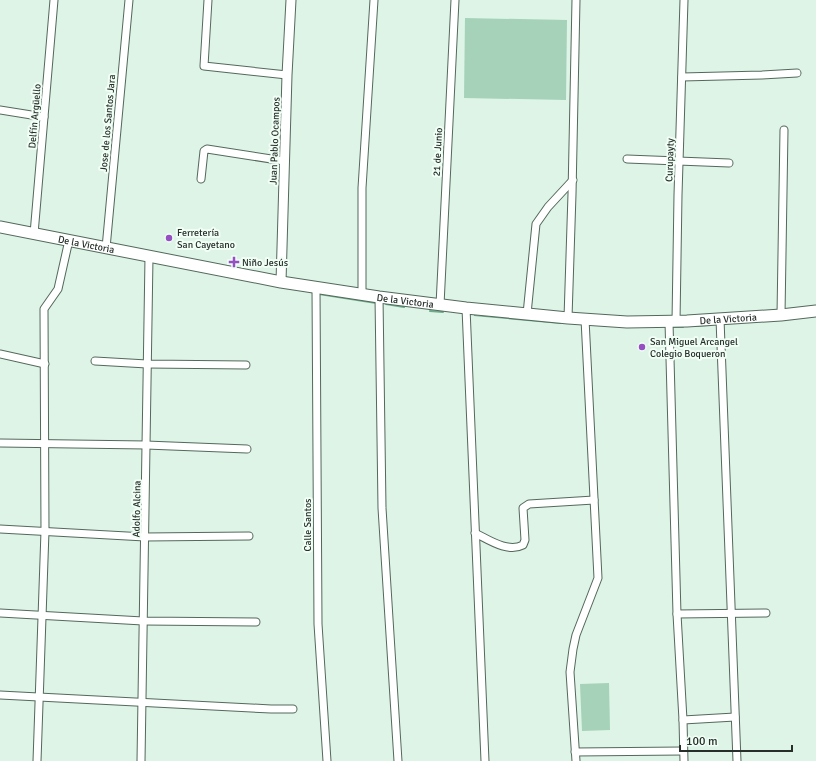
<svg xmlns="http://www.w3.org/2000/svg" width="816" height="761" font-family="Signika,sans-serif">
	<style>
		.green { fill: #a5d2b9 }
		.water { fill: #6dad8b }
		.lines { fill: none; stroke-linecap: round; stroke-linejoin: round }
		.stream { stroke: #6dad8b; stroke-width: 2 }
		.minor-casing { stroke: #54685c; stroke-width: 9 }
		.tertiary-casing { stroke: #54685c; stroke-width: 11 }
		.secondary-casing { stroke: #54685c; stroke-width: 13 }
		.minor { stroke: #fff; stroke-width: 7 }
		.tertiary { stroke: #fff; stroke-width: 9 }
		.secondary { stroke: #fff; stroke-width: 11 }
		.poi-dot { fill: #954fc3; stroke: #f1fef6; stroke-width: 1.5 }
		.labels { text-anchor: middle; stroke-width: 4; stroke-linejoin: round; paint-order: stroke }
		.street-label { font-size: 10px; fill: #262f2a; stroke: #f1fef6 }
		.poi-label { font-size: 10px; fill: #262f2a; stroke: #f1fef6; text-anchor: start }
	</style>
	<rect width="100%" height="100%" fill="#ddf4e6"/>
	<g class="green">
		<polygon points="465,18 567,20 566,100 464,98"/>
		<polygon points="609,683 610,730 582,731 580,684"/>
	</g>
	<g class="water">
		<polygon points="319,294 376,302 376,304 319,295"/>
		<polygon points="474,315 561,322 561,324 474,316"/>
	</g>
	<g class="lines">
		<g class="stream">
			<polyline points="386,304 404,307"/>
			<polyline points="430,311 443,312"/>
			<polyline points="691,326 711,325"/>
			<polyline points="674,327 683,327"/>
		</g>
		<g class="minor-casing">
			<g id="minor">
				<polyline points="208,0 204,66 287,75"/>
				<polyline points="682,77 762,75 797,73"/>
				<polyline points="0,110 44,117"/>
				<polyline points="627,159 729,163"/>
				<polyline points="201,179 204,151 207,149 284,161"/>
				<polyline points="34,234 54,0"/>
				<polyline points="106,248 129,0"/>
				<polyline points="316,288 318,624 327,761"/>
				<polyline points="362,295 362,188 374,0"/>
				<polyline points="379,297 382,508 398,761"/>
				<polyline points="440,305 455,0"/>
				<polyline points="466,308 485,761"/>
				<polyline points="527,314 536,224 548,207 573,180"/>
				<polyline points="781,315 784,130"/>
				<polyline points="568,318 572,194 576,0"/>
				<polyline points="720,319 737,761"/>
				<polyline points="669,322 677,614 683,720 684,761"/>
				<polyline points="676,322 678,195 684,0"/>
				<polyline points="0,354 45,364"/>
				<polyline points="95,361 147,364 246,365"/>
				<polyline points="0,443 146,445 247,449"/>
				<polyline points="0,529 145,537 249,536"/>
				<path d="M475,533C489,540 508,553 523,545L525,540L523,508L529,504L594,500"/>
				<polyline points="0,613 143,621 256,622"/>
				<polyline points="677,614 766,613"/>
				<polyline points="0,695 271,709 293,709"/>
				<polyline points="683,720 735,717"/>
				<polyline points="575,752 683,751"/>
				<polyline points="37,761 45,531 44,309 58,289 69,240"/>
				<polyline points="141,761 149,257"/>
				<polyline points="576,761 570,672 573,649 576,635 598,578 585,319"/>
			</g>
		</g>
		<g class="tertiary-casing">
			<polyline id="tertiary" points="281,282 287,75 291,0"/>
		</g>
		<g class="secondary-casing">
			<g id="secondary">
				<path id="s1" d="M0,227L281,282L379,297L466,308L568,318L627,322L687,321L781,315L816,311"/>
			</g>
		</g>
		<use href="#minor" class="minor"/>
		<use href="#tertiary" class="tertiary"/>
		<use href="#secondary" class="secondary"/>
	</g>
	<g class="poi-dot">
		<circle cx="169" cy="238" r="4"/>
		<path d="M232 256h4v4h4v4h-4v4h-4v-4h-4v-4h4z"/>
		<circle cx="642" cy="347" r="4"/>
	</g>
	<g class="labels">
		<g class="street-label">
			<text transform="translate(34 116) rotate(-85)" y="4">Delfín Argüello</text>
			<text transform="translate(107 123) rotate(-85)" y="4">Jose de los Santos Jara</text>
			<text transform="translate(274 141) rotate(-88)" y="4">Juan Pablo Ocampos</text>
			<text transform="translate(437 152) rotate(-87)" y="4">21 de Junio</text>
			<text transform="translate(669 160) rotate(-88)" y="4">Curupayty</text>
			<text dy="4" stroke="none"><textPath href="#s1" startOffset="88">De la Victoria</textPath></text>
			<text dy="4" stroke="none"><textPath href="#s1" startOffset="412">De la Victoria</textPath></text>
			<text dy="4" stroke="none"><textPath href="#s1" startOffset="736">De la Victoria</textPath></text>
			<text transform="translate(136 509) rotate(-89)" y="4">Adolfo Alcina</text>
			<text transform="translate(307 525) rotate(-90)" y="4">Calle Santos</text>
		</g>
		<g class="poi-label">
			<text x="177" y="236">Ferretería<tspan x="177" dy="12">San Cayetano</tspan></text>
			<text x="242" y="266">Niño Jesús</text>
			<text x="650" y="345">San Miguel Arcangel<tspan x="650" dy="12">Colegio Boqueron</tspan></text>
		</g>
	</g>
	<path d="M680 745v6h112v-6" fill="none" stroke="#262f2a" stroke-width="2"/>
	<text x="686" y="745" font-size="12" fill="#262f2a" stroke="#f1fef6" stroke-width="3" paint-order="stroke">100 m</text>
</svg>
